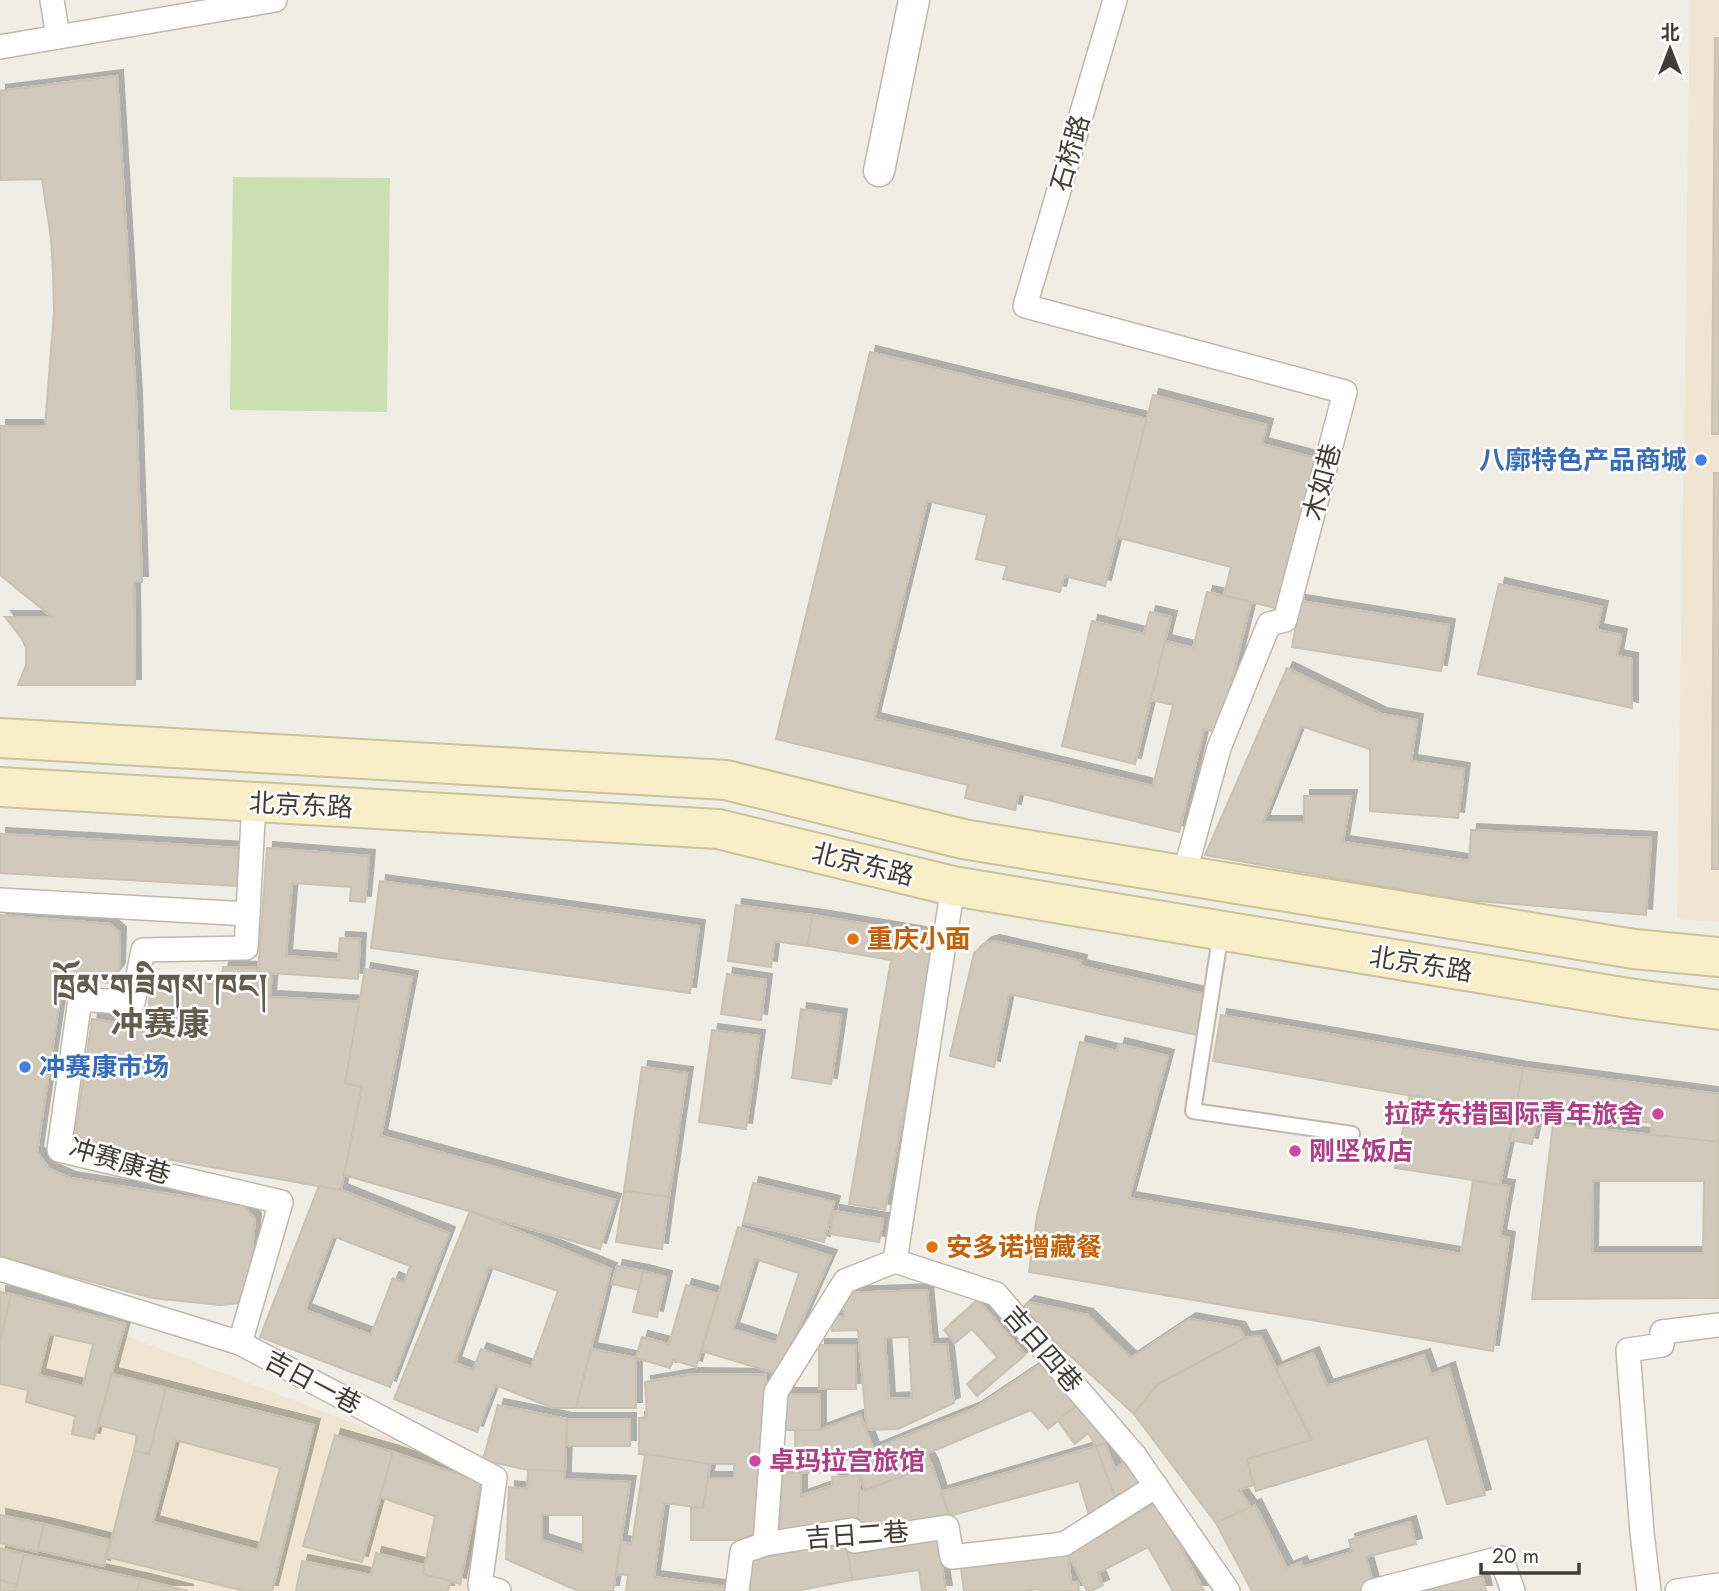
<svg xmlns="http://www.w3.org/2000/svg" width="1719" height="1591" font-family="Jost,'Noto Sans SC','Noto Serif Tibetan',sans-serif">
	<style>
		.commercial { fill: #f0e5d2 }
		.green { fill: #cae0b2 }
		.building { fill: #d1c9bc; stroke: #cac1b0; stroke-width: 2; fill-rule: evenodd; filter: url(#shadow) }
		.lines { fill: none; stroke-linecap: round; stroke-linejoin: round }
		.service-casing { stroke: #beb8ac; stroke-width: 18 }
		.pedestrian-casing { stroke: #beb8ac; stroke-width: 26 }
		.minor-casing { stroke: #beb8ac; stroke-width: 33 }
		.secondary-casing { stroke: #cbc19a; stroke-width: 42 }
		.service { stroke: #fff; stroke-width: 14 }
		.pedestrian { stroke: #fff; stroke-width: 23 }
		.minor { stroke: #fff; stroke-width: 30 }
		.secondary { stroke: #f8eec8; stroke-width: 38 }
		.shop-dot { fill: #3f7fe0; stroke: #fff; stroke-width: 2.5 }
		.food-dot { fill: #e8710a; stroke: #fff; stroke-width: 2.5 }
		.hotel-dot { fill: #d1479c; stroke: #fff; stroke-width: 2.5 }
		.labels { text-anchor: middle; stroke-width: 5; stroke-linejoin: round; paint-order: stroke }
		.street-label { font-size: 26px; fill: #423e36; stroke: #fff }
		.shop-label { font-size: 26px; font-weight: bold; fill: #366cbe; stroke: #fff; text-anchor: end }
		.food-label { font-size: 26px; font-weight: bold; fill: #c56008; stroke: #fff; text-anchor: start }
		.hotel-label { font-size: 26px; font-weight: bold; fill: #b23c85; stroke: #fff; text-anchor: start }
		.district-label { font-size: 33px; font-weight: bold; fill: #645c4e; stroke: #fff }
	</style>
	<defs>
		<filter id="shadow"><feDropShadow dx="6" dy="-6" stdDeviation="0" flood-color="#0004"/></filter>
	</defs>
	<rect width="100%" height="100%" fill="#f0ede5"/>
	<g class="commercial">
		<polygon points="1690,0 1719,0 1719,922 1677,919"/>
		<polygon points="0,1287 495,1478 480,1585 499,1591 0,1591"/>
	</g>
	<polygon class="green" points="233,177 390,178 387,412 230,410"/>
	<g class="building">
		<polygon points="1715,38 1719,38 1719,434 1712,434"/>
		<polygon points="117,76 136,399 142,582 134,582 135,685 18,685 26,665 26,648 22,639 5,617 52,617 0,575 0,426 45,426 54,313 53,271 51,238 42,179 0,180 0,91"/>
		<polygon points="870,352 1147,419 1105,586 1064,576 1060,592 1003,579 1007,566 976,559 987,515 927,501 874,719 1153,786 1173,705 1151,700 1165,641 1193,648 1207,592 1251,602 1219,733 1204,729 1179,832 1019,793 1015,810 965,798 968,785 776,739"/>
		<polygon points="1153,395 1267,425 1262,444 1319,459 1279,609 1224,595 1231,567 1116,537"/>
		<polygon points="1714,473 1719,473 1719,869 1712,869"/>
		<polygon points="1499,584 1602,607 1597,630 1621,635 1617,656 1632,659 1632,708 1478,674"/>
		<polygon points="1300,601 1449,625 1441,671 1292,647"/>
		<polygon points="1150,612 1171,617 1135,764 1062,746 1092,621 1144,634"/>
		<polygon points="1287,668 1381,714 1417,720 1411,761 1464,769 1458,818 1370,811 1370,749 1301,726 1263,822 1304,822 1304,796 1351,796 1343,842 1469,861 1471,830 1651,838 1646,915 1454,899 1205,855"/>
		<polygon points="0,834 239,848 237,886 0,873"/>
		<polygon points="267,848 369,856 365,902 350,901 351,887 292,883 286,956 338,960 340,938 360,939 358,979 258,972"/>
		<polygon points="380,881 699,926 690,993 371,948"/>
		<polygon points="736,905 812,915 808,946 774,941 771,967 728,961"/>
		<polygon points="0,915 110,924 120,933 119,969 108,983 63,978 37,1152 49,1169 70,1178 243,1206 255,1219 248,1293 241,1303 220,1305 152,1298 0,1257"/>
		<polygon points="812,915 920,933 934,952 885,1210 849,1204 891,960 808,946"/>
		<polygon points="994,941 1081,961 1080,966 1205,994 1197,1035 1009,994 994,1067 950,1056 974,953 986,943"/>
		<polygon points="223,967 258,968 258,972 272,973 270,997 360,1002 345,1083 362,1087 341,1190 74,1143 92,1019 147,1028 151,981 221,984"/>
		<polygon points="365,969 412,977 381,1136 615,1200 600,1249 344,1175 362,1087 345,1083"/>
		<polygon points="727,974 766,980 761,1020 721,1014"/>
		<polygon points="801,1009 841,1015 831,1084 792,1078"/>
		<polygon points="1221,1015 1523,1068 1515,1114 1213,1061"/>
		<polygon points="712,1030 759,1036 746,1129 699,1122"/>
		<polygon points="1080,1042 1117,1051 1119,1044 1168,1056 1129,1198 1461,1254 1473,1181 1509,1186 1500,1236 1509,1238 1493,1351 1029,1272 1037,1216"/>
		<polygon points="642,1067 687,1073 669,1197 624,1191"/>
		<polygon points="1523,1068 1719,1094 1719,1142 1651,1135 1652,1123 1539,1107 1532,1144 1510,1140"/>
		<polygon points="1410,1095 1515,1114 1500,1184 1395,1168"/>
		<path d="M1553,1124L1719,1142V1298L1532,1299ZM1593,1181H1704L1703,1253H1592Z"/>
		<polygon points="753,1183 834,1202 824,1242 743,1223"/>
		<path d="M319,1186L341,1190L449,1233L390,1387L260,1337ZM333,1236L410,1266L404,1283L393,1278L371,1335L305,1310Z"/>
		<polygon points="624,1191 669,1197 662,1249 616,1242"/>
		<path d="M470,1211L611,1269L576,1408H553L495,1385L477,1432L394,1399ZM489,1267L558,1291L531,1367L481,1349L473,1370L455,1363Z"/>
		<polygon points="834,1211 883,1219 879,1242 830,1234"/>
		<path d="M738,1227L831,1256L778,1374L702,1351ZM755,1259L799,1273L776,1343L733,1329Z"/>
		<polygon points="617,1266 643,1271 639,1290 612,1284"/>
		<polygon points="643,1271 666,1277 657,1317 633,1312"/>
		<polygon points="686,1285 718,1294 696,1367 673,1360 670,1368 636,1358 642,1337 669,1344"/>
		<path d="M927,1290L932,1345L947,1344L954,1403L898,1429L867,1430L858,1330L832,1331L831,1317L844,1316L845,1293ZM909,1337L912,1398L889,1399L885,1338Z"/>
		<polygon points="0,1292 11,1294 0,1342"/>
		<path d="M11,1294L125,1324L94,1439L72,1434L75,1416L26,1402L28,1390L0,1384V1342ZM49,1334L93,1344L83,1386L39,1375Z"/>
		<polygon points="978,1300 1025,1355 977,1396 967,1384 998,1358 972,1329 955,1343 944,1330"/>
		<polygon points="1029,1302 1087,1315 1131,1358 1190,1319 1239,1328 1245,1338 1158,1384 1134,1414 1020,1310"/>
		<polygon points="1260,1336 1312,1440 1247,1459 1253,1485 1239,1490 1251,1507 1216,1523 1134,1414 1158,1384 1245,1338"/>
		<rect x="819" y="1345" width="37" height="44"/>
		<polygon points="591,1349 636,1358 636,1408 576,1408"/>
		<polygon points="1313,1353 1327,1386 1424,1355 1431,1375 1449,1368 1485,1495 1447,1504 1427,1438 1256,1491 1247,1459 1312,1440 1276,1368"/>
		<polygon points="1041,1364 1078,1404 1048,1429 1031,1410 926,1454 932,1465 865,1490 853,1457 975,1408"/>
		<polygon points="112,1374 166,1388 149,1454 134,1451 137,1435 98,1425"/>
		<polygon points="692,1374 766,1375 760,1540 691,1540 691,1507 703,1508 707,1478 734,1478 734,1464 710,1464 639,1454 639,1418 647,1417 645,1382"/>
		<path d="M166,1388L314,1425L272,1591H244L107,1557L134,1451L149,1454ZM175,1440L280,1468L258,1550L153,1522Z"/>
		<rect x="783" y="1394" width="37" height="36"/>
		<polygon points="1078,1404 1105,1443 1096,1446 1088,1433 1075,1444 1058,1421"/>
		<polygon points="498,1405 567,1419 565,1471 528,1470 483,1460"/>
		<polygon points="860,1415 873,1448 853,1457 819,1473 801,1473 801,1448 795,1448 795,1430 820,1430"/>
		<rect x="567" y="1419" width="63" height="27"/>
		<polygon points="335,1435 393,1452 362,1562 303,1546"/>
		<polygon points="1105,1443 1115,1469 1125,1461 1142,1480 1116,1500 1096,1446"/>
		<polygon points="1096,1446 1116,1500 1089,1515 1079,1481 949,1516 942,1492"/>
		<polygon points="393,1452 481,1482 460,1584 423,1574 435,1516 380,1497"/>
		<polygon points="645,1454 710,1464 703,1508 664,1503 654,1577 727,1587 726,1591 626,1591 628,1575 616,1574 621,1542 632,1544"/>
		<polygon points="932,1465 949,1516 864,1536 858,1521 859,1493"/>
		<path d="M528,1470L565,1471V1479L630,1482L613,1591H578L506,1559L509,1487L527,1489ZM542,1515H583V1553L542,1540Z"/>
		<polygon points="781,1473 801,1473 801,1496 833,1485 832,1477 860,1475 858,1521 780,1536"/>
		<polygon points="1157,1503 1204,1591 1173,1591 1148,1547 1098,1573 1103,1585 1091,1591 1087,1591 1068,1554"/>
		<polygon points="1255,1505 1287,1568 1301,1562 1303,1567 1352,1552 1349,1540 1410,1522 1416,1544 1366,1557 1374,1587 1359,1591 1252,1591 1216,1523"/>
		<polygon points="0,1515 44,1524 37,1552 0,1543"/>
		<polygon points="44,1524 109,1540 104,1566 38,1550"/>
		<polygon points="937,1535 946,1591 922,1591 919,1570 852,1580 847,1548"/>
		<polygon points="844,1541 847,1548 852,1580 796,1591 748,1591 749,1560"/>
		<polygon points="0,1548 24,1554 17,1584 0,1581"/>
		<polygon points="376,1553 424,1565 423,1574 450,1581 448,1591 296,1591 302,1561 371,1575"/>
		<polygon points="24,1554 140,1579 137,1591 15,1591"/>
		<polygon points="1068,1554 1071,1583 1078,1582 1079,1591 1039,1591 1039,1589 1025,1591 964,1591 961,1568"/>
		<polygon points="1480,1567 1486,1591 1387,1591"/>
		<polygon points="140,1579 188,1591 137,1591"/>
		<polygon points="0,1581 17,1584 15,1591 0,1591"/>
	</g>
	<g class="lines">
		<g class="service-casing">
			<polyline id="service" points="1221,932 1193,1111 1352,1134"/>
		</g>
		<g class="pedestrian-casing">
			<g id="pedestrian">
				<polyline points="52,0 58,37"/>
				<polyline points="1115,0 1025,306 1345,392 1285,620 1269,624 1219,748 1184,875"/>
				<polyline points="0,47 275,0"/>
				<polyline points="953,886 895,1261 996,1294 1135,1456 1228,1591"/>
				<polyline points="0,900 248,914"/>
				<polyline points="0,1269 240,1343 495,1478 480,1585 499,1591"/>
				<polyline points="240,1343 281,1202 59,1150 80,999 133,1003 143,950 246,948 254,802"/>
				<polyline points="765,1544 852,1530 855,1541 947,1527 952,1557 1064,1544 1156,1486"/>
				<polyline points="737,1591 742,1552 765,1544 776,1392 845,1281 895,1261"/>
				<polyline points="1373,1591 1501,1558 1513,1591"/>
				<polyline points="1649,1591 1642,1533 1628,1350 1662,1345 1662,1332 1719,1325"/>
				<polyline points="1677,1591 1719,1585"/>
			</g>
		</g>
		<g class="minor-casing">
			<polyline id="minor" points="879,171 914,0"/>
		</g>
		<g class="secondary-casing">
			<g id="secondary">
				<polyline points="0,738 726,780 963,839 1634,949 1719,957"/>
				<polyline points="0,787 718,829 953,886 1628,998 1719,1010"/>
			</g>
		</g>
		<use href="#service" class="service"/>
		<use href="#pedestrian" class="pedestrian"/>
		<use href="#minor" class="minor"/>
		<use href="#secondary" class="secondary"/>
	</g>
	<g class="shop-dot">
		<circle cx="1701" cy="460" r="7"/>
		<circle cx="25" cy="1067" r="7"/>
	</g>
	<g class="food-dot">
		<circle cx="853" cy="939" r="7"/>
		<circle cx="932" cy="1247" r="7"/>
	</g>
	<g class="hotel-dot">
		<circle cx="1658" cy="1114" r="7"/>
		<circle cx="1295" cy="1151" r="7"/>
		<circle cx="755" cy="1461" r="7"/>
	</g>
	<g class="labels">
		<g class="street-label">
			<text transform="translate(1070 153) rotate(-74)" y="9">石桥路</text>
			<text transform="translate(1322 482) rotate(-75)" y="9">木如巷</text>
			<text transform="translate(301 805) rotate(3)" y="9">北京东路</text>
			<text transform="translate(863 864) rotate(14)" y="9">北京东路</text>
			<text transform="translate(1421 964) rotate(9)" y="9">北京东路</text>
			<text transform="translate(120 1161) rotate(16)" y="9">冲赛康巷</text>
			<text transform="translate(1043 1349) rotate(49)" y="9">吉日四巷</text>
			<text transform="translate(313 1382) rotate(28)" y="9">吉日一巷</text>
			<text transform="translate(857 1535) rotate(-4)" y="9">吉日二巷</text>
		</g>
		<g class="shop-label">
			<text x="1687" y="469">八廓特色产品商城</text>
			<text x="39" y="1076" text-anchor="start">冲赛康市场</text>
		</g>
		<g class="food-label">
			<text x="867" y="948">重庆小面</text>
			<text x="946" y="1256">安多诺增藏餐</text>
		</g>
		<g class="hotel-label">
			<text x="1644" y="1123" text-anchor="end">拉萨东措国际青年旅舍</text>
			<text x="1309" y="1160">刚坚饭店</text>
			<text x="769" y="1470">卓玛拉宫旅馆</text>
		</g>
		<g class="district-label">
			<text x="160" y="997">ཁྲོམ་གཟིགས་ཁང།<tspan x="160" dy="38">冲赛康</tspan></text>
		</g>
	</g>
	<g transform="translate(1670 49)" stroke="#ffffff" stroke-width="5" paint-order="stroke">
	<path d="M0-5L12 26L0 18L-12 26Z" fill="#423e36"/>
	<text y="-10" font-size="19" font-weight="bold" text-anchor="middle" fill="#423e36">北</text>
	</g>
	<path d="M1481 1563v10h98v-10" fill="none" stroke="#423e36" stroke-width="3.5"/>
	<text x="1492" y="1563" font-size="21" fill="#423e36" stroke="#ffffff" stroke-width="5" paint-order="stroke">20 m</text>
</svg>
